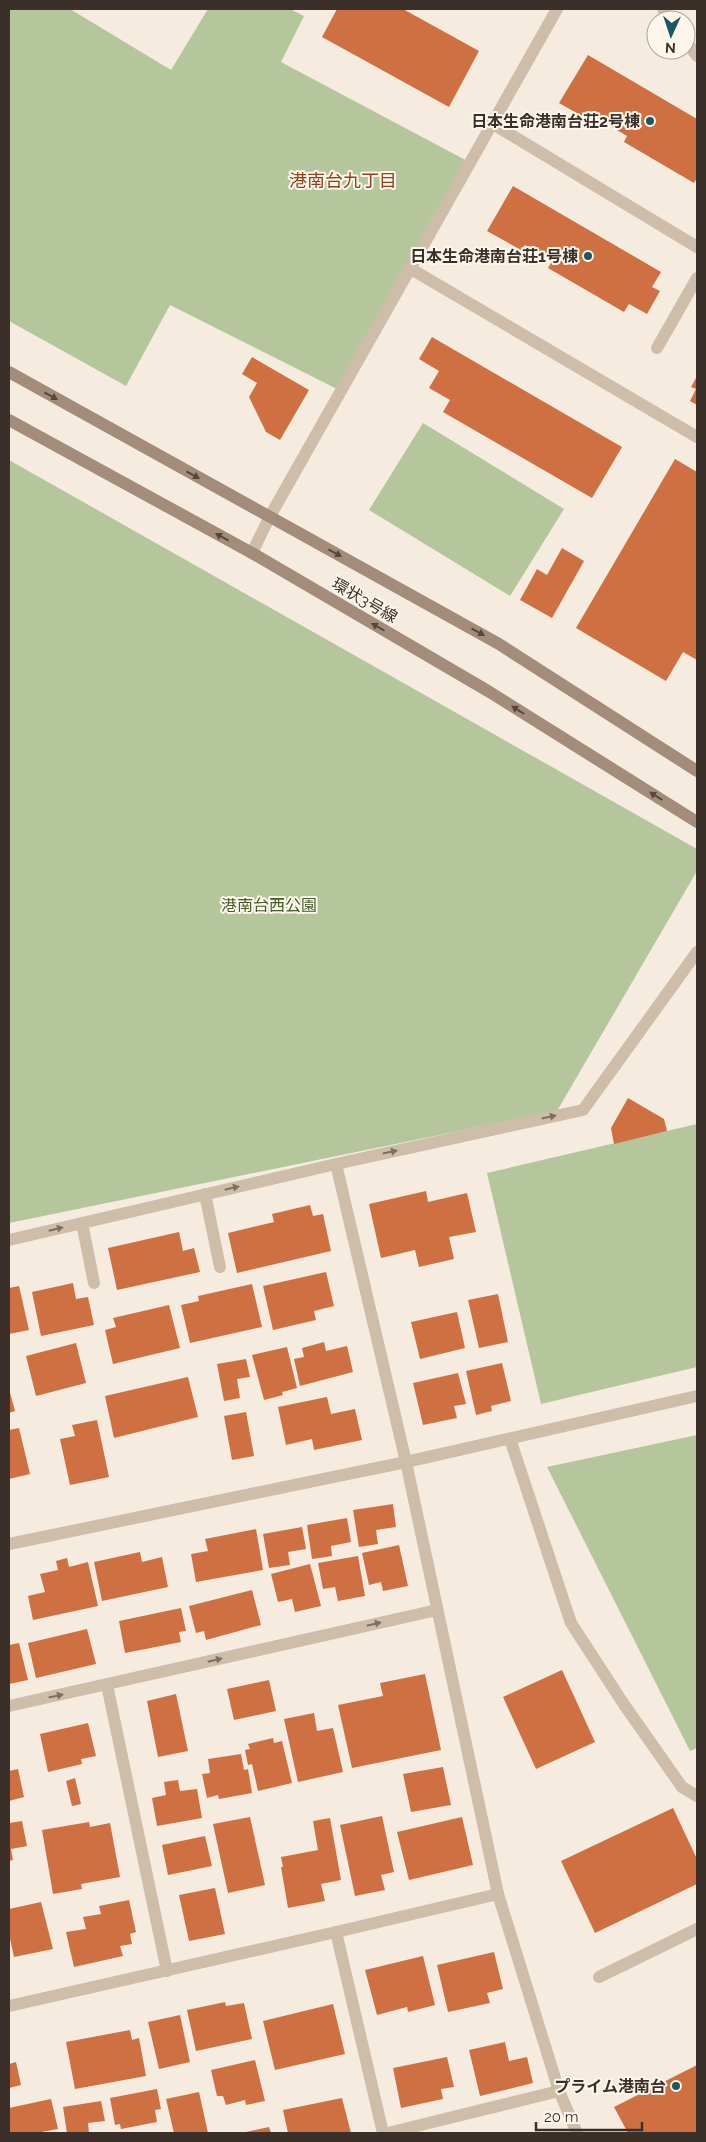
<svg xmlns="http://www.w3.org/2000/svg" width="706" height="2142" font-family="Raleway,'Noto Sans JP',sans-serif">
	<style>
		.green { fill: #b5c69d }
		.building { fill: #cf7042 }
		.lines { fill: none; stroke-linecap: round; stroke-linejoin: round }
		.lane { stroke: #cebda9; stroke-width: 12 }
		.street { stroke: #cebda9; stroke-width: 12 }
		.secondary { stroke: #a38c7a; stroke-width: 12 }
		.oneway { fill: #55473d }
		.oneway2 { fill: #7d6f63 }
		.poi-dot { fill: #1b5761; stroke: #fcf6ec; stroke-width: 2 }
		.labels { text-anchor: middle; stroke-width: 4; stroke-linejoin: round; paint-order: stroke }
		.poi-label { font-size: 16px; font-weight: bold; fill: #3b3029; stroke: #fcf6ec; text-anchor: end }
		.street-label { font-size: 16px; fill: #3b3029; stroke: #fcf6ec }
		.park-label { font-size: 16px; fill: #465c2b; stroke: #fcf6ec }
		.neighbourhood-label { font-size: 18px; fill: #91411b; stroke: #fcf6ec }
	</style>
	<rect width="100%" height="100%" fill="#f5ecdf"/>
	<g class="green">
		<polygon points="9,9 70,9 171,70 208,9 290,9 304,16 281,62 471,163 341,391 170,305 126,386 9,321"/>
		<polygon points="423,423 564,509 510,596 369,510"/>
		<polygon points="9,460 697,849 697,871 557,1111 9,1223"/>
		<polygon points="697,1124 697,1367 541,1404 487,1173"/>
		<polygon points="697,1435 697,1748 690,1751 547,1467"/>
	</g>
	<g class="building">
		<polygon points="337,9 403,9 479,51 449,107 322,37"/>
		<polygon points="588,55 697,119 697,178 694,183 624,142 627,136 597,118 594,123 559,103"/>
		<polygon points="513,186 661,272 652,287 660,291 647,314 629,304 624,312 548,268 552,261 525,245 521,250 487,231"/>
		<polygon points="432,337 622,447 592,498 443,412 450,400 429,388 439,371 419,359"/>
		<polygon points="252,357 309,390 280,440 266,432 249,397 257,383 242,374"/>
		<polygon points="697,376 697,405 690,401 696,389 691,387"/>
		<polygon points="675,459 697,472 697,660 683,652 666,681 576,628"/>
		<polygon points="562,548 584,561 552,618 520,600 537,569 547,575"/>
		<polygon points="628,1098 664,1119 667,1131 614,1144 611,1128"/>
		<polygon points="426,1191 428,1202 467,1193 476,1232 449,1237 454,1259 419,1267 415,1250 381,1258 369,1204"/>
		<polygon points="310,1205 313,1216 323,1214 331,1251 237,1273 228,1233 274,1222 272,1214"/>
		<polygon points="179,1232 183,1251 194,1248 200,1272 117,1290 108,1248"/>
		<polygon points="326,1272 334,1306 314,1311 316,1320 273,1330 263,1286"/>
		<polygon points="73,1283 76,1299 88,1297 94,1325 41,1336 32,1292"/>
		<polygon points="252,1284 262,1327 190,1343 181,1305 199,1301 198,1296"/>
		<polygon points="19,1286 29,1330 9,1334 9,1288"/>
		<polygon points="498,1294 508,1342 479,1348 468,1300"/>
		<polygon points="169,1305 180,1348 113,1364 105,1330 116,1327 113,1318"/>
		<polygon points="457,1312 465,1348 420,1359 411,1322"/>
		<polygon points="324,1342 326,1351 347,1346 353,1372 300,1386 294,1359 304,1357 302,1348"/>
		<polygon points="76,1343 86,1383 36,1396 26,1356"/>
		<polygon points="287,1347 297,1388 282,1392 283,1395 264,1400 252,1355"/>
		<polygon points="246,1359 250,1377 237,1379 240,1398 224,1401 217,1364"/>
		<polygon points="502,1363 511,1401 491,1406 492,1411 476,1415 466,1371"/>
		<polygon points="458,1373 466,1404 454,1406 457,1418 423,1425 413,1383"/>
		<polygon points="188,1377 198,1417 114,1438 105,1396"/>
		<polygon points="9,1389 15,1411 9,1413"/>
		<polygon points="327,1397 331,1414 355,1409 362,1440 314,1450 312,1439 286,1445 278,1407"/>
		<polygon points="246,1412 254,1456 232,1460 224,1416"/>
		<polygon points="97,1420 109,1477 70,1485 60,1439 75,1436 72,1425"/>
		<polygon points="19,1428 30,1474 9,1479 9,1430"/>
		<polygon points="393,1504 396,1527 376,1530 378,1544 359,1547 353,1510"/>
		<polygon points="347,1518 351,1542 331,1546 332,1556 312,1559 307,1525"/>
		<polygon points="302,1527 306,1549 288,1552 290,1565 269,1568 263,1534"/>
		<polygon points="256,1529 263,1570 196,1582 191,1554 208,1551 205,1539"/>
		<polygon points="399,1545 408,1586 383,1591 381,1582 369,1585 362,1553"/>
		<polygon points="140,1552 142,1562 162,1557 168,1587 102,1601 94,1562"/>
		<polygon points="358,1556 365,1596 338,1601 335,1587 323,1589 318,1563"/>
		<polygon points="67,1558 69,1567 88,1562 98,1606 33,1620 28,1596 45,1592 40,1574 58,1570 56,1561"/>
		<polygon points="310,1564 321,1606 295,1612 292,1599 278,1602 271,1574"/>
		<polygon points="252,1590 261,1625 206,1640 204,1631 196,1633 189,1606"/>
		<polygon points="181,1608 186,1631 179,1632 181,1642 125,1653 119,1621"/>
		<polygon points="87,1629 96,1664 36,1678 28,1643"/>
		<polygon points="19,1643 28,1680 9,1684 9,1645"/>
		<polygon points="562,1670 595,1742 536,1769 503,1697"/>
		<polygon points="425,1674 441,1750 352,1768 338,1705 383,1696 380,1683"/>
		<polygon points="269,1680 276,1711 234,1720 227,1689"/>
		<polygon points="176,1694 188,1751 158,1757 147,1701"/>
		<polygon points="314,1713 317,1731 333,1728 343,1772 298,1782 284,1719"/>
		<polygon points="88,1723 96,1756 81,1759 82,1764 48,1772 40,1734"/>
		<polygon points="273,1738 274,1743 282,1741 292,1783 258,1791 252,1764 248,1765 245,1750 250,1749 248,1744"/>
		<polygon points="241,1754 244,1770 248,1769 252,1793 219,1799 218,1795 207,1798 202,1774 210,1773 208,1759"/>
		<polygon points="443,1767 451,1805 411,1812 403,1774"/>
		<polygon points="18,1769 24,1797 9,1801 9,1771"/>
		<polygon points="75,1778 81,1804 72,1806 66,1781"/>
		<polygon points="178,1780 180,1791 197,1789 202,1818 157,1826 152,1798 166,1795 164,1782"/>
		<polygon points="673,1808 697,1859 697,1884 595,1933 561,1861"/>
		<polygon points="382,1816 394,1872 381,1875 385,1890 355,1896 340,1825"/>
		<polygon points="250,1817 265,1885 228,1893 213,1824"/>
		<polygon points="462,1817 473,1865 409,1880 397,1832"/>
		<polygon points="330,1818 341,1880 321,1884 325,1901 288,1908 281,1867 283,1867 281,1857 318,1850 313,1821"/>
		<polygon points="22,1821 27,1846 11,1849 13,1860 9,1861 9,1823"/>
		<polygon points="89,1822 90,1827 110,1823 120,1877 81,1884 82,1889 53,1894 42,1830"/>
		<polygon points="205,1836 212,1866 168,1875 162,1845"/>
		<polygon points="215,1888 225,1934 189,1941 179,1895"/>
		<polygon points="129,1900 136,1932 130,1934 132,1944 120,1946 123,1956 74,1967 66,1932 86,1929 83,1917 101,1914 99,1906"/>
		<polygon points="41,1902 53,1949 14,1957 9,1934 9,1909"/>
		<polygon points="494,1952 503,1989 487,1993 490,2003 448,2012 437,1965"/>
		<polygon points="423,1956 435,2005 408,2012 407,2007 377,2015 365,1970"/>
		<polygon points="225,2002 226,2006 244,2003 252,2039 196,2051 187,2010"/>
		<polygon points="333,2004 345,2054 275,2070 263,2021"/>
		<polygon points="180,2015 190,2062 159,2069 148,2022"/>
		<polygon points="130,2030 132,2040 139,2038 146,2076 75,2089 66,2042"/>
		<polygon points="505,2042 509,2061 527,2057 533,2083 480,2096 469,2050"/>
		<polygon points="447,2057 454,2087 441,2089 443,2099 401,2108 393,2068"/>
		<polygon points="255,2060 265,2101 246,2105 245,2100 226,2105 223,2096 217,2096 211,2070"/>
		<polygon points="16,2062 21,2085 9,2088 9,2064"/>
		<polygon points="697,2065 697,2133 628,2133 614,2107"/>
		<polygon points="157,2089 161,2109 155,2110 157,2122 121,2129 120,2124 115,2125 110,2098"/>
		<polygon points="199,2092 208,2133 174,2133 166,2099"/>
		<polygon points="342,2098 351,2133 288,2133 283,2110"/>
		<polygon points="51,2099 58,2129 36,2133 9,2133 9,2108"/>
		<polygon points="101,2101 105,2121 88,2123 89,2133 67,2133 63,2107"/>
		<polygon points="269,2127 271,2133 247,2133 246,2132"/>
	</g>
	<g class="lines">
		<g class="lane">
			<polyline points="493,124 697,247"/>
			<polyline points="657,348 697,278"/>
			<polyline points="205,1194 220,1267"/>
			<polyline points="82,1223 94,1283"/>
			<polyline points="510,1439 571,1623 623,1703 682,1787 697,1796"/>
			<polyline points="599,1977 697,1929"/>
		</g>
		<g class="street">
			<polyline points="663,9 671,20"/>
			<polyline points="686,41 697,56"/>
			<polyline points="411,269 697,437"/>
			<polyline points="252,553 269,518 557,9"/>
			<polyline points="336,1164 406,1462 498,1894 559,2091 577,2133"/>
			<polyline points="9,1240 336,1164 583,1110 697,952"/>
			<polyline points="9,1544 406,1462 697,1396"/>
			<polyline points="107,1685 167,1971"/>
			<polyline points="9,1706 437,1610"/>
			<polyline points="336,1932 383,2133"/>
			<polyline points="9,2006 336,1932 498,1894"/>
			<polyline points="388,2133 559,2091"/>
		</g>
		<g class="secondary">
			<polyline points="9,372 499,644 697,771"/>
			<polyline points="9,420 252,553 488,691 697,822"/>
		</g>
	</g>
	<defs><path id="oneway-solid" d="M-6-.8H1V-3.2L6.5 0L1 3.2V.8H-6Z" transform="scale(1.25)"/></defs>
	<g class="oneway">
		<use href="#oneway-solid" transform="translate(51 396) rotate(29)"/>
		<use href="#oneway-solid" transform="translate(193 475) rotate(29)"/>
		<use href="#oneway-solid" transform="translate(222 537) rotate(-151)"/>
		<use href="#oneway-solid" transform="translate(335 553) rotate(28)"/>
		<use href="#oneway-solid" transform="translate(378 627) rotate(-150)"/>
		<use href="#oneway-solid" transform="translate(478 632) rotate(29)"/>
		<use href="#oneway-solid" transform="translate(518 710) rotate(-148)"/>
		<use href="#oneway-solid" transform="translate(656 796) rotate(-148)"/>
	</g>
	<g class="oneway2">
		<use href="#oneway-solid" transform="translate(549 1117) rotate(-12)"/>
		<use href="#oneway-solid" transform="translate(390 1152) rotate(-12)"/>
		<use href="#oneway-solid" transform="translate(232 1188) rotate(-13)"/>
		<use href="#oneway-solid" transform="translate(56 1229) rotate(-13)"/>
		<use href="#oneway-solid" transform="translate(374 1624) rotate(-13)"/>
		<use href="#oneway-solid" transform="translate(215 1660) rotate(-13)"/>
		<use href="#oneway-solid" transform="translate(56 1696) rotate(-12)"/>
	</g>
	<g class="poi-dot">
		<circle cx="650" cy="121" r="5"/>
		<circle cx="588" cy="256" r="5"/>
		<circle cx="676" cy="2086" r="5"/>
	</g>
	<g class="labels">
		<g class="poi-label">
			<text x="640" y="127">日本生命港南台荘2号棟</text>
			<text x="578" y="262">日本生命港南台荘1号棟</text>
			<text x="666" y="2092">プライム港南台</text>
		</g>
		<g class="street-label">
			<text transform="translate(365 600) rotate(30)" y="6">環状3号線</text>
		</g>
		<g class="park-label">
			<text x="269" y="911">港南台西公園</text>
		</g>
		<g class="neighbourhood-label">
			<text x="343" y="187">港南台九丁目</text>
		</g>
	</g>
	<rect width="706" height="2142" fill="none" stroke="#3b3029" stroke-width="20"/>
	<g transform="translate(671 35) rotate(183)"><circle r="24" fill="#fcf6ec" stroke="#afa79e"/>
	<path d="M0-4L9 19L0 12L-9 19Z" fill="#1b5761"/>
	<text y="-8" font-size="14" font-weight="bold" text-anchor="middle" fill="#3b3029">N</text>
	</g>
	<path d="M536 2122v8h106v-8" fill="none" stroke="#3b3029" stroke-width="2.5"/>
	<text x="544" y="2122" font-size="15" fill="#3b3029" stroke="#fcf6ec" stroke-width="4" paint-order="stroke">20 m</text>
</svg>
